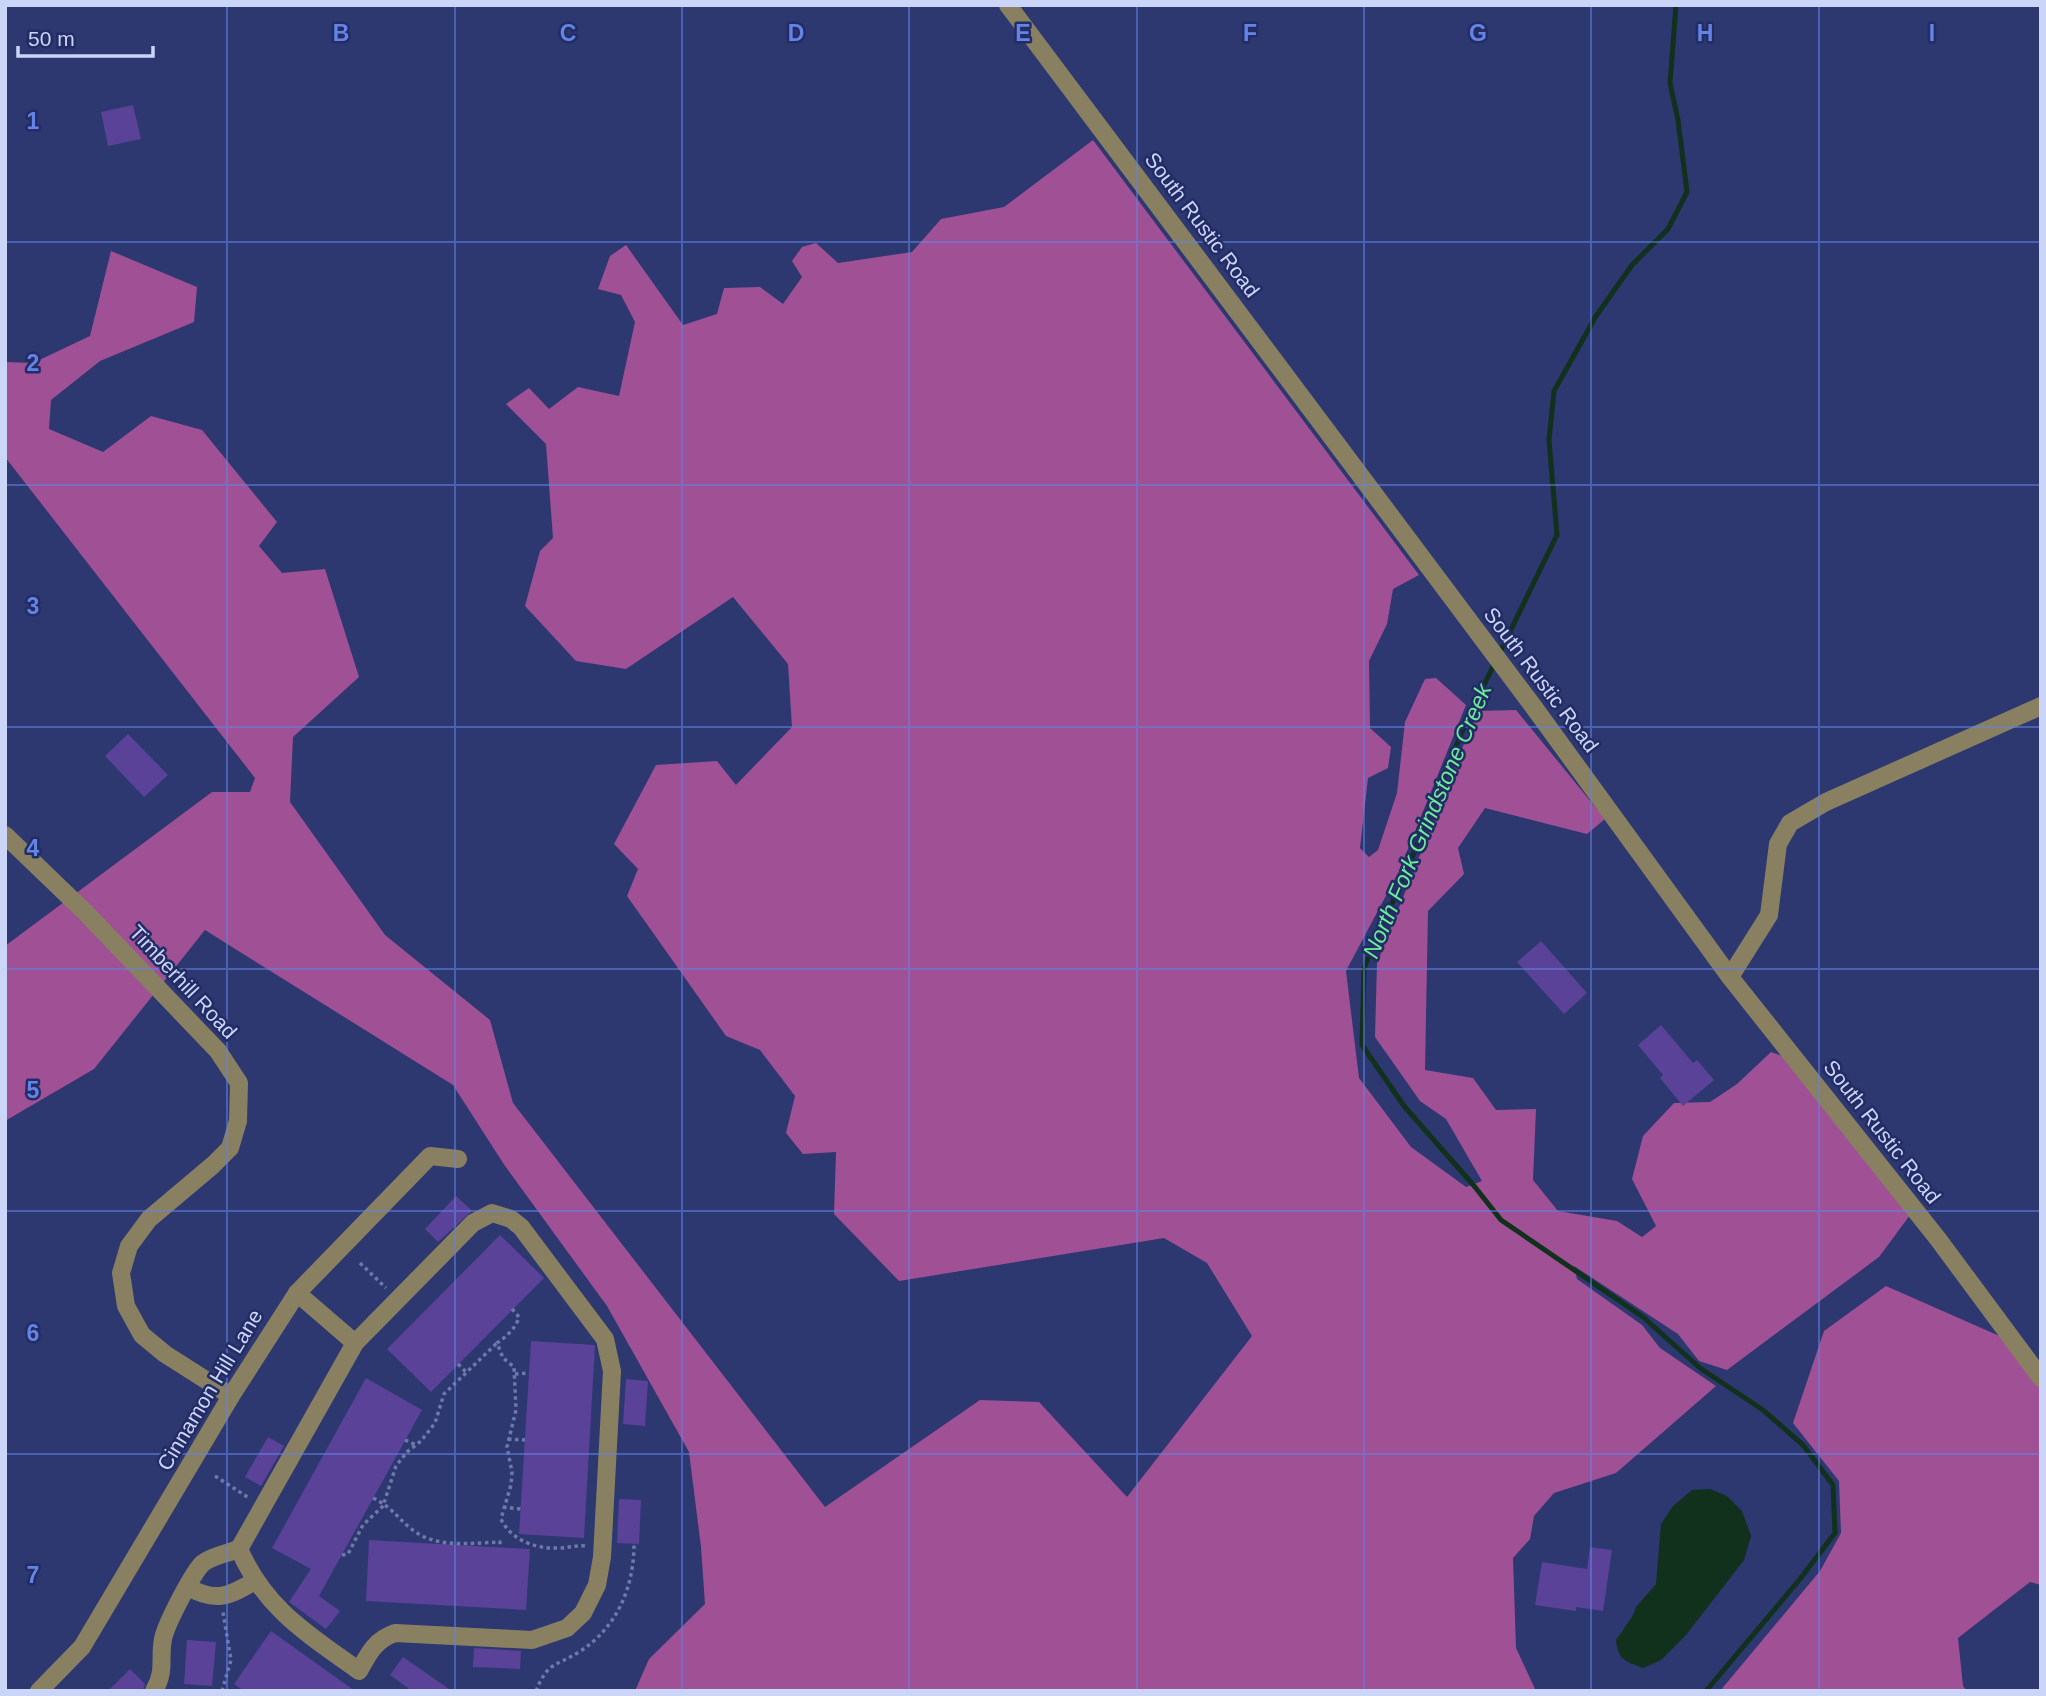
<svg xmlns="http://www.w3.org/2000/svg" width="2046" height="1696" font-family="Helvetica,sans-serif">
	<style>
		.forest { fill: #a05195 }
		.water { fill: #11311c }
		.lines { fill: none; stroke-linecap: round; stroke-linejoin: round }
		.stream { stroke: #11311c; stroke-width: 5 }
		.building { fill: #5a4298 }
		.path { stroke: #6f79a9; stroke-width: 3.5; stroke-dasharray: 3.5 3.5; stroke-linecap: butt }
		.minor { stroke: #898062; stroke-width: 18 }
		.grid { fill: none; stroke: #6384e5; stroke-width: 2; stroke-opacity: 0.55 }
		.labels { text-anchor: middle; stroke-width: 5; stroke-linejoin: round; paint-order: stroke }
		.street-label { font-size: 21px; fill: #cbd5f8; stroke: #232c64 }
		.water-label { font-size: 23px; font-style: italic; fill: #6bec98; stroke: #232c64 }
		.grid-label { font-size: 23px; text-anchor: middle; font-weight: bold; fill: #6384e5; stroke: #232c64; stroke-width: 5; stroke-linejoin: round; paint-order: stroke }
	</style>
	<rect width="100%" height="100%" fill="#2d3770"/>
	<g class="forest">
		<polygon points="1093,140 1419,575 1393,589 1387,624 1369,661 1370,728 1391,747 1388,768 1368,778 1360,848 1369,857 1378,850 1397,793 1405,722 1425,679 1436,678 1466,705 1399,871 1346,971 1359,1078 1411,1147 1466,1187 1482,1181 1446,1119 1420,1101 1375,1037 1377,963 1477,711 1516,710 1605,819 1587,834 1485,808 1458,848 1464,874 1428,911 1425,1070 1473,1078 1496,1110 1536,1109 1533,1180 1558,1211 1617,1221 1642,1237 1656,1226 1632,1179 1643,1136 1674,1103 1710,1102 1737,1084 1771,1052 1782,1056 1910,1215 1879,1257 1727,1370 1699,1361 1678,1334 1574,1266 1577,1279 1642,1325 1660,1348 1716,1386 1616,1473 1554,1493 1534,1516 1530,1539 1513,1558 1516,1648 1536,1691 635,1691 649,1659 705,1604 701,1547 689,1452 607,1306 505,1166 453,1085 205,930 94,1069 5,1121 5,946 212,792 250,792 255,778 5,457 5,362 33,363 90,336 111,251 197,287 194,322 100,361 51,400 49,429 103,452 151,416 202,430 277,522 259,546 282,573 325,569 359,677 293,737 290,802 385,935 490,1020 513,1103 825,1507 980,1400 1039,1402 1127,1497 1252,1336 1207,1263 1164,1238 899,1281 834,1214 836,1152 803,1154 786,1133 795,1096 760,1050 726,1036 627,896 638,869 614,844 656,765 717,761 736,785 792,727 788,664 733,597 626,669 576,661 525,606 540,551 553,538 546,444 506,404 529,388 549,409 578,387 619,396 635,322 621,295 598,289 610,256 626,245 683,325 717,314 724,288 760,287 783,304 802,277 792,261 802,247 816,243 838,263 912,252 941,219 1004,207"/>
		<polygon points="1886,1286 2004,1338 2041,1388 2041,1585 2030,1582 1958,1638 1963,1686 1967,1691 1720,1691 1820,1571 1841,1533 1839,1481 1793,1423 1824,1331"/>
	</g>
	<path class="water" d="M1710,1489L1727,1496L1742,1511L1751,1536L1744,1560L1686,1635L1661,1660L1643,1668C1625,1661 1618,1660 1616,1640L1632,1617L1636,1607L1656,1584L1661,1524L1673,1506L1692,1490Z"/>
	<g class="lines">
		<polyline class="stream" points="1676,5 1670,83 1678,120 1687,192 1668,229 1632,265 1596,316 1554,391 1549,440 1557,535 1465,724 1413,855 1364,968 1362,1045 1404,1106 1475,1187 1501,1220 1643,1317 1700,1368 1763,1410 1803,1445 1833,1485 1835,1533 1800,1579 1706,1691"/>
	</g>
	<g class="building">
		<polygon points="133,105 141,139 108,146 101,112"/>
		<polygon points="128,734 168,775 144,797 105,756"/>
		<polygon points="1541,941 1587,993 1564,1014 1517,962"/>
		<polygon points="1661,1025 1693,1063 1697,1060 1714,1080 1683,1106 1660,1078 1663,1075 1638,1045"/>
		<polygon points="456,1196 472,1211 438,1242 425,1229"/>
		<polygon points="500,1235 544,1278 431,1392 387,1349"/>
		<polygon points="531,1341 595,1345 584,1538 519,1534"/>
		<polygon points="366,1378 422,1410 319,1596 340,1611 326,1629 289,1602 311,1569 272,1548"/>
		<polygon points="626,1379 648,1381 645,1426 623,1424"/>
		<polygon points="268,1437 284,1446 261,1486 245,1477"/>
		<polygon points="619,1499 641,1500 639,1544 617,1543"/>
		<polygon points="369,1540 530,1549 526,1610 366,1601"/>
		<polygon points="1590,1547 1612,1550 1603,1611 1576,1607 1576,1611 1535,1605 1542,1562 1587,1569"/>
		<polygon points="271,1631 355,1691 244,1691 234,1684"/>
		<polygon points="187,1640 216,1642 212,1686 184,1684"/>
		<polygon points="474,1648 521,1651 520,1669 473,1667"/>
		<polygon points="403,1657 452,1691 412,1691 390,1675"/>
		<polygon points="130,1669 145,1684 143,1691 108,1691"/>
	</g>
	<g class="lines">
		<g class="path">
			<polyline points="360,1263 386,1288"/>
			<path d="M512,1309L519,1317C516,1328 506,1337 497,1343L503,1358L514,1367L516,1410L507,1447L512,1472L511,1485L501,1519C511,1540 535,1549 558,1548C568,1548 576,1545 586,1546"/>
			<polyline points="458,1364 467,1373"/>
			<polyline points="515,1374 529,1373"/>
			<polyline points="508,1439 525,1440"/>
			<polyline points="405,1440 416,1445"/>
			<polyline points="215,1476 249,1498"/>
			<path d="M373,1498C394,1508 400,1522 417,1533C440,1548 474,1543 500,1542V1547"/>
			<polyline points="503,1507 521,1509"/>
			<polyline points="342,1555 348,1554 363,1525 383,1506 396,1466 407,1452 421,1441 435,1423 444,1394 497,1343"/>
			<polyline points="222,1691 231,1660 223,1612"/>
			<path d="M536,1691C548,1661 555,1667 579,1652C617,1628 634,1587 634,1544"/>
		</g>
		<g class="minor">
			<polyline points="1008,5 1533,706 1730,977 1938,1239 2041,1378"/>
			<polyline points="5,835 86,913 218,1051 239,1083 238,1121 230,1148 213,1165 149,1219 129,1246 121,1273 126,1306 142,1335 165,1354 231,1396"/>
			<polyline points="1730,977 1769,915 1778,844 1790,823 1826,802 2041,706"/>
			<path d="M492,1213L511,1219L521,1227L605,1339L612,1371L602,1557L597,1585L583,1613L567,1628L532,1640L395,1633C375,1640 369,1653 359,1671C308,1634 266,1610 239,1549L355,1343L473,1223Z"/>
			<polyline points="297,1293 355,1343"/>
			<path d="M188,1587C216,1603 229,1596 255,1581"/>
			<polyline points="39,1691 82,1647 231,1396 297,1293 430,1156 458,1159"/>
			<path d="M154,1691C166,1670 159,1660 163,1639C166,1624 193,1572 203,1563C212,1556 228,1553 239,1549"/>
		</g>
	</g>
	<path class="grid" d="M227,5V1691M455,5V1691M682,5V1691M909,5V1691M1137,5V1691M1364,5V1691M1591,5V1691M1819,5V1691M5,242H2041M5,485H2041M5,727H2041M5,969H2041M5,1211H2041M5,1454H2041"/>
	<g class="labels">
		<g class="street-label">
			<text transform="translate(1202 225) rotate(53)" y="7">South Rustic Road</text>
			<text transform="translate(1541 680) rotate(53)" y="7">South Rustic Road</text>
			<text transform="translate(183 982) rotate(47)" y="7">Timberhill Road</text>
			<text transform="translate(1882 1132) rotate(52)" y="7">South Rustic Road</text>
			<text transform="translate(210 1390) rotate(-59)" y="7">Cinnamon Hill Lane</text>
		</g>
		<g class="water-label">
			<text transform="translate(1427 821) rotate(-67)" y="8">North Fork Grindstone Creek</text>
		</g>
	</g>
	<g class="grid-label">
		<text x="341" y="41">B</text>
		<text x="568" y="41">C</text>
		<text x="796" y="41">D</text>
		<text x="1023" y="41">E</text>
		<text x="1250" y="41">F</text>
		<text x="1478" y="41">G</text>
		<text x="1705" y="41">H</text>
		<text x="1932" y="41">I</text>
		<text x="33" y="129">1</text>
		<text x="33" y="371">2</text>
		<text x="33" y="614">3</text>
		<text x="33" y="856">4</text>
		<text x="33" y="1098">5</text>
		<text x="33" y="1341">6</text>
		<text x="33" y="1583">7</text>
	</g>
	<rect width="2046" height="1696" fill="none" stroke="#cbd5f8" stroke-width="14"/>
	<path d="M18 46v10h135v-10" fill="none" stroke="#cbd5f8" stroke-width="3.5"/>
	<text x="28" y="46" font-size="21" fill="#cbd5f8" stroke="#232c64" stroke-width="5" paint-order="stroke">50 m</text>
</svg>
